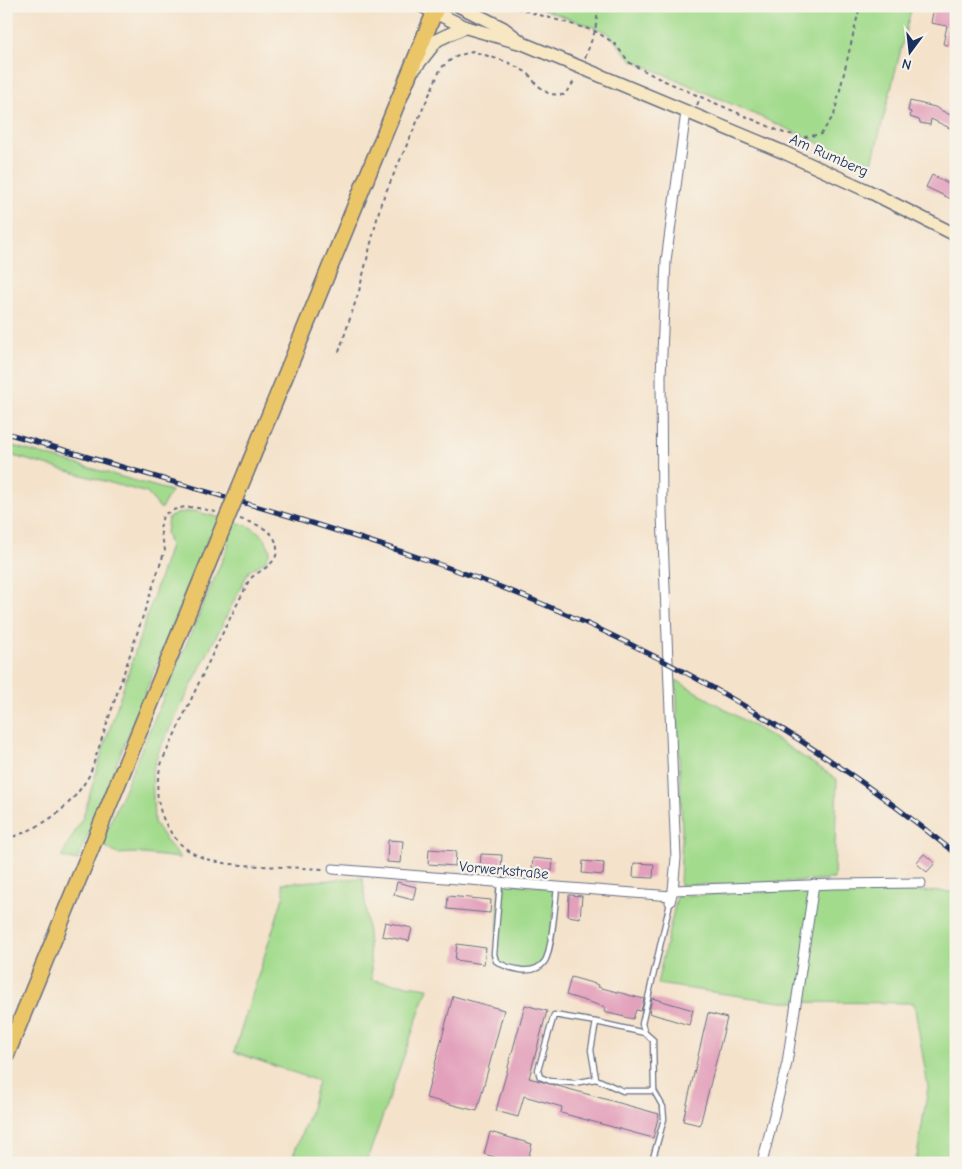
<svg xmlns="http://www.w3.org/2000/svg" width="962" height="1169" font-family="'Comic Neue',sans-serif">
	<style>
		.green { fill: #a3db8d; stroke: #5f8576 }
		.building { fill: #e3a0bb }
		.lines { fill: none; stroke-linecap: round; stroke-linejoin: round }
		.lane-casing { stroke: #676e84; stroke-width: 7 }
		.street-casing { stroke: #676e84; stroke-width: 11 }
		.secondary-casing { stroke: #676e84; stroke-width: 15 }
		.primary-casing { stroke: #676e84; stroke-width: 18 }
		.path { stroke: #676e84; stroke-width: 2; stroke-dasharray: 4 4; stroke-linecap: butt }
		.lane { stroke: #fff; stroke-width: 4.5 }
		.street { stroke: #fff; stroke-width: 9 }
		.secondary { stroke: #f7e8c3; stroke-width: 12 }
		.primary { stroke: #ebc669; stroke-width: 15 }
		.rail-casing { stroke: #1b2f5e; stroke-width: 5 }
		.rail { stroke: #f7f3e8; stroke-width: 3; stroke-dasharray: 9; stroke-linecap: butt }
		.primary-bridge-casing { stroke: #676e84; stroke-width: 18; stroke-linecap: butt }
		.primary-bridge { stroke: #ebc669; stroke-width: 15 }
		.labels { text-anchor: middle; stroke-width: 4.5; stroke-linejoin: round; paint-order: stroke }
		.street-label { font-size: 15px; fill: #1b2f5e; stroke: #f7f3e8 }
	</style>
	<rect width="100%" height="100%" fill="#f7f3e8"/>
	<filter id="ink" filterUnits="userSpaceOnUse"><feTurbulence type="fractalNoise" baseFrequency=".02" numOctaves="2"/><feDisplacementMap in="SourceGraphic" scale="10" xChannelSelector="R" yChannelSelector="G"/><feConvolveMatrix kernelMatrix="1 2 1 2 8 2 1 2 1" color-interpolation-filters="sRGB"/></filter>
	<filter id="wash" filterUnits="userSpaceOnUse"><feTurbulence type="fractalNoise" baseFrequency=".0096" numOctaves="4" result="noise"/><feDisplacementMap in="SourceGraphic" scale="20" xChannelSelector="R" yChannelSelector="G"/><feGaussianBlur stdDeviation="1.12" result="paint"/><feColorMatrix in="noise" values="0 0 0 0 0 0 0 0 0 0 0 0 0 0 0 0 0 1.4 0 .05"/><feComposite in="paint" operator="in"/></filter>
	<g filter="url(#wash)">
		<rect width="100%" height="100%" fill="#f4e2ca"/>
		<g class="green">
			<polygon points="534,6 912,6 872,163 837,151 632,60 607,32"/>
			<polygon points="6,444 171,491 161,509 147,493 6,454"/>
			<path d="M194,511C213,517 245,521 260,533C265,538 268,544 270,551L266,561L249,571L160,748L152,772L154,822L165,839L181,858L134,853L117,854L101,844L229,544L209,536L77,861L61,857L83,817L104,746L170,546L166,533L168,518L179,513Z"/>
			<polygon points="676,680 782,743 837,779 834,879 752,884 680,885 682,831"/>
			<polygon points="363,878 372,980 428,988 366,1163 290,1163 310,1112 318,1081 234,1052 284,894 282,883"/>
			<polygon points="500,883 557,888 549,948 545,961 530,971 503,966 496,961"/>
			<polygon points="823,889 956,892 956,1163 916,1163 928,1087 914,1003 781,1002 657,984 677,896"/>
		</g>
		<g id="blocks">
			<g class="building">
				<polygon points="934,6 955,9 953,19 956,20 956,47 943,44 947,26 931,23"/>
				<polygon points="910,101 935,107 950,115 956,104 956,131 931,119 930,125 920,123 919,120 910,117 911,112 908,111"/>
				<polygon points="932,175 956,187 951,199 926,187"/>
				<polygon points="388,840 403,841 401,863 387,862"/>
				<polygon points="429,849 456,851 455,866 428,864"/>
				<polygon points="481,854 502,855 501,868 480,867"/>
				<polygon points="924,854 935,863 927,872 916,863"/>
				<polygon points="533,858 553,860 552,871 532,869"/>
				<polygon points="583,861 604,863 603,875 582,873"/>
				<polygon points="634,863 654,864 653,878 633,877"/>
				<polygon points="397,882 416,887 413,900 394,895"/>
				<polygon points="569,895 582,896 580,918 568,916"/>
				<polygon points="448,896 491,900 490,913 447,909"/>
				<polygon points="385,922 412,928 409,941 382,936"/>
				<polygon points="457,944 486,948 484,964 455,960"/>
				<polygon points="571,977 599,985 598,987 644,999 641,1011 636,1010 633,1019 604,1012 605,1007 566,995"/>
				<polygon points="453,996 504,1010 477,1111 426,1098"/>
				<polygon points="652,998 693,1010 689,1025 649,1013"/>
				<polygon points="525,1005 547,1011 529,1078 659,1114 653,1138 561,1113 562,1107 524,1096 518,1117 496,1111"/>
				<polygon points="708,1013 727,1018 700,1125 683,1121"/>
				<polygon points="490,1132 532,1144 527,1163 515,1163 484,1154"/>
			</g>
		</g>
	</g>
	<g filter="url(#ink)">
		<use href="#blocks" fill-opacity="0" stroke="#676e84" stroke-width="1"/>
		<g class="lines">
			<g class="lane-casing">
				<g id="lane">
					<path d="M500,883L494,954L496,961C504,967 511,968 521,970C530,971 539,970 545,961C552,950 555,904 557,888"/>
					<polyline points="645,1033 596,1022 554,1015 538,1070 540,1077 550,1081 574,1083 596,1079 623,1091 654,1091"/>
					<polyline points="596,1079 591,1050 596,1022"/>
					<polyline points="653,1158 664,1119 663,1107 654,1091 653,1040 645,1033 642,1024 670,903"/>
				</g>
			</g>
			<g class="street-casing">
				<g id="street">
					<polyline points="333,869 671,896"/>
					<polyline points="673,890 834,884 921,883"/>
					<polyline points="670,902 673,890 676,858 662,514 661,376 666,261 686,112"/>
					<polyline points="762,1163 787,1063 814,884"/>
				</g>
			</g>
			<g class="secondary-casing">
				<g id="secondary">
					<polyline points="422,6 465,27 524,44 582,68 783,152 868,191 956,235"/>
					<polyline points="459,6 503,28 520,41"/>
					<polyline points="415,68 437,40 465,27"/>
				</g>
			</g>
			<g class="primary-casing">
				<g id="primary">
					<polyline points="246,472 437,6"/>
					<polyline points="6,1056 219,537"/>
				</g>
			</g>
			<g class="path">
				<polyline points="509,6 595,31 614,43 630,63 658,78 701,97"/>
				<polyline points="585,58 595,31 599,6"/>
				<polyline points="697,105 701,97 784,133 805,137 821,134 834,115 860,6"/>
				<polyline points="339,352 359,291 381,203 441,68 453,58 472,51 507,62 528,73 536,84 549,94 564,95 576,79"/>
				<path d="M240,519C256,524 278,530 277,551C276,565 260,570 251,578C248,581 246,587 244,591C215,646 190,703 163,759C156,778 155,798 163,818C183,863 219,864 262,866C282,867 303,868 323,869"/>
				<path d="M6,839C43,828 71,808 90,774L165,550L160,529L163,515C184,503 194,507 216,512"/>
			</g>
			<use href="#lane" class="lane"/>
			<use href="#street" class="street"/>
			<use href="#secondary" class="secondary"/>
			<use href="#primary" class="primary"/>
			<g class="rail-casing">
				<path id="rail" d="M6,433C101,461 195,488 289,516C373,542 457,568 538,602C688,665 830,751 956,854"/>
			</g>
			<use href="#rail" class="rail"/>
			<g class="primary-bridge-casing">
				<polyline id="primary-bridge" points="219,537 246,472"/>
			</g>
			<use href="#primary-bridge" class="primary-bridge"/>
		</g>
	</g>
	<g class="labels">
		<g class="street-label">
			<text transform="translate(829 155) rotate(24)" y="5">Am Rumberg</text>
			<text transform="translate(504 870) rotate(5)" y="5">Vorwerkstraße</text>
		</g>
	</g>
	<rect width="962" height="1169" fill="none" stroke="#f7f3e8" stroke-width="25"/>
	<g transform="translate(910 52) rotate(195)" stroke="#f7f3e8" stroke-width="4" paint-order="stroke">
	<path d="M0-4L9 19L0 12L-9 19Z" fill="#1b2f5e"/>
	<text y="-8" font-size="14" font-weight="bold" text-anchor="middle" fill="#1b2f5e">N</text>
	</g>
</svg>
